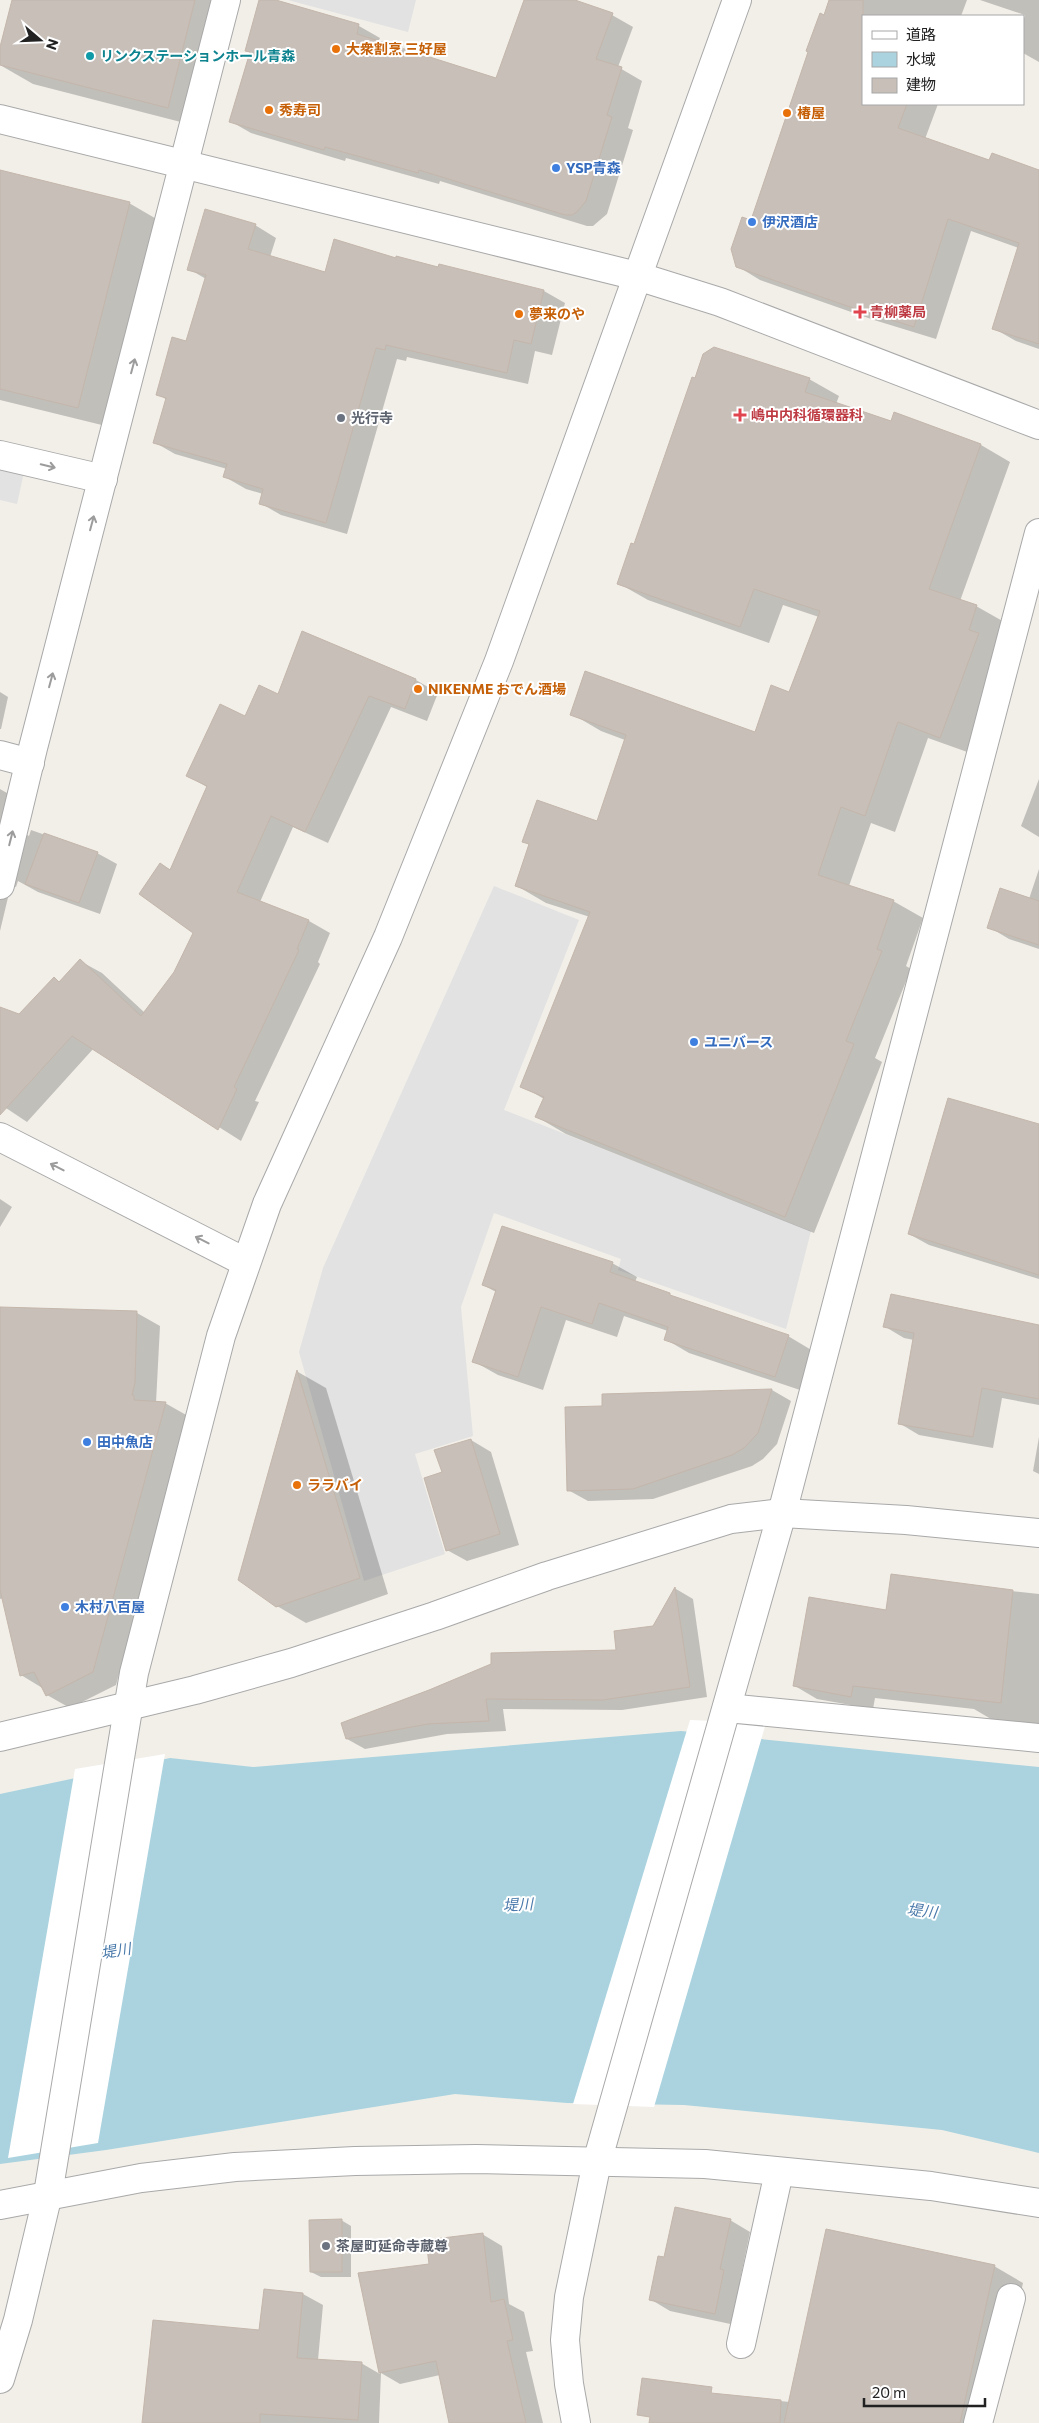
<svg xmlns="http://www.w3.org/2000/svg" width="1039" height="2423" font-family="Commissioner,'Noto Sans JP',sans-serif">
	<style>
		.parking { fill: #e2e2e2 }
		.water { fill: #aad3df }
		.pier { fill: #fff }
		.shadow { fill: #0003 }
		.building { fill: #c7bfb8; stroke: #c4b6ab }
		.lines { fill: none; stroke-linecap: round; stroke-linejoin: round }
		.minor-casing { stroke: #a9a9a9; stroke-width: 30 }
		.minor { stroke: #fff; stroke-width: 28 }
		.oneway { stroke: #9c9c9c }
		.food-dot { fill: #e8710a; stroke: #fff; stroke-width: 2 }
		.culture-dot { fill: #0f9aa8; stroke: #fff; stroke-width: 2 }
		.shop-dot { fill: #3f7fe0; stroke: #fff; stroke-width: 2 }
		.health-dot { fill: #e0444e; stroke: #fff; stroke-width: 2 }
		.worship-dot { fill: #6b7280; stroke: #fff; stroke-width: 2 }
		.labels { text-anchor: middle; stroke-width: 4; stroke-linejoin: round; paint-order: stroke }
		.food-label { font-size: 14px; font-weight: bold; fill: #c56008; stroke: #fff; text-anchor: start }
		.culture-label { font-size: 14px; font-weight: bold; fill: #0d838f; stroke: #fff; text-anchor: start }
		.shop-label { font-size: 14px; font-weight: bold; fill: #366cbe; stroke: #fff; text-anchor: start }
		.health-label { font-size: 14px; font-weight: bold; fill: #be3a42; stroke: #fff; text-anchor: start }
		.worship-label { font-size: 14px; font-weight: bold; fill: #5b616d; stroke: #fff; text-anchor: start }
		.water-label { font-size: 15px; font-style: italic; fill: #4a7aab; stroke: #fff }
	</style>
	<rect width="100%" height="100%" fill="#f2efe9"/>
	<g class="parking">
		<polygon points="288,0 416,0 408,32"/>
		<polygon points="0,443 29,449 17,504 0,500"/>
		<polygon points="494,886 579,920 504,1110 811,1231 786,1329 618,1270 621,1259 494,1213 461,1307 473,1436 415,1454 445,1554 364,1581 299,1352 323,1268"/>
	</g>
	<polygon class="water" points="681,1731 1039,1767 1039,2153 942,2130 684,2105 567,2103 455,2094 106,2150 0,2164 0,1794 170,1758 253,1767"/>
	<g class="pier">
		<polygon points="690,1720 766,1723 654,2107 573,2104"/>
		<polygon points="165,1754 98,2143 8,2158 75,1769"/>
	</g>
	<g class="shadow">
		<polygon points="13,0 236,0 204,128 33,84 0,65 0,52"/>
		<polygon points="260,0 270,0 359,26 380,38 378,42 496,80 525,0 571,0 612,15 633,27 618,67 642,81 628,128 633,130 607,214 593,226 587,226 440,181 439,184 346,158 345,161 251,133 230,121 251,53 247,51"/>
		<polygon points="831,0 967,0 961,16 863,16 863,104 938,104 925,139 990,162 1039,171 1039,349 1016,341 993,328 1019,248 971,231 936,339 874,320 760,280 737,266"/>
		<polygon points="980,0 1039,0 1039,62 1023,53 1023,22 1025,15"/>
		<polygon points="0,172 129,203 165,224 114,428 0,400"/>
		<polygon points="255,225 276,238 270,257 325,273 396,260 439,269 440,266 544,291 565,303 552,355 535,351 528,384 407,357 406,361 397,359 347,534 281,515 260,503 263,494 246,489 225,477 227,469 175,454 154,442 167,400 158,394 187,342 206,279 189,269"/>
		<polygon points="809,379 839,396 836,404 892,422 895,413 981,445 1010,462 960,601 976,606 1006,623 970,753 928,738 895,832 871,823 849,886 893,901 923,918 906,966 911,969 875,1058 882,1062 814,1233 566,1134 537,1117 544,1099 522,1086 590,917 546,903 517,886 530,845 524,841 598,823 625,740 601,731 572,714 756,733 790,693 819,617 783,605 769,643 648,600 618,583 635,546"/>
		<polygon points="416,680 438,693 427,721 391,707 328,843 293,827 260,902 309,921 330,933 318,962 320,964 255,1101 259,1102 241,1141 94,1048 27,1122 0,1104 0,1009 20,1015 54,979 60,982 80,961 102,973 145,1013 176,973 195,932 160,864 171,870 207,787 188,776 245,718 279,695"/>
		<polygon points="0,692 8,697 1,729 0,729"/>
		<polygon points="1039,779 1039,837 1021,826"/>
		<polygon points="0,789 26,804 19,830 29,836 31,830 97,853 117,864 100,914 38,892 18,881 16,887 11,885 0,931"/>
		<polygon points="1039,869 1039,949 1009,939 989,927 1029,899"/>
		<polygon points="1039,1125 1039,1279 929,1245 909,1234"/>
		<polygon points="0,1199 12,1207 0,1227"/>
		<polygon points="612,1263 637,1277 635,1282 679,1300 788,1336 813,1351 800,1390 689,1353 665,1339 668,1331 624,1316 617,1337 566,1320 543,1390 498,1375 473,1361 496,1292 483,1285"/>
		<polygon points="0,1308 137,1313 160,1326 156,1403 165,1403 188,1416 116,1685 70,1708 47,1695 44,1689 21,1675 3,1598 0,1599"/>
		<polygon points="884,1326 1039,1327 1039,1405 1002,1398 993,1448 919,1435 899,1423 914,1340 904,1338"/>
		<polygon points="298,1372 326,1388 388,1594 306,1623 277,1606 239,1579"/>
		<polygon points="772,1390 791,1401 777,1444 763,1459 752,1466 653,1499 588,1501 568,1490 603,1408 603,1395"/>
		<polygon points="1039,1437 1039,1474 1033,1471"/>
		<polygon points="471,1440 491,1452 519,1545 467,1561 447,1550 443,1473"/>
		<polygon points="982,1588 1039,1594 1039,1727 996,1722 974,1709 875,1698 873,1709 817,1699 795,1686 887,1612"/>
		<polygon points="676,1589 693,1599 707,1697 622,1710 503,1709 506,1731 447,1734 365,1749 347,1739 430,1691 493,1665 618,1651 654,1627"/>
		<polygon points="341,2220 351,2226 351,2277 321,2277 311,2272"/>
		<polygon points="730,2220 750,2232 740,2280 744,2283 735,2325 670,2311 650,2299 665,2259"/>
		<polygon points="482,2234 502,2246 509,2304 524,2312 533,2351 526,2352 543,2423 451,2423 440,2375 400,2384 381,2373 379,2423 144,2423 260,2331 265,2290 303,2294 323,2305 318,2360 361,2363 380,2374 359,2274 430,2265"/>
		<polygon points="994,2266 1023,2283 992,2423 715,2423 699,2393 790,2402"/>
	</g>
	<g class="building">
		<polygon points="12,0 195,0 168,108 0,65 0,47"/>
		<polygon points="259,0 276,0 359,24 357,34 496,78 524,0 575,0 613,13 596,59 622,67 607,115 612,117 586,201 577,212 572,215 565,215 419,170 418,173 325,147 324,150 229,122 250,52 245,51"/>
		<polygon points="829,0 863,0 863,104 907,104 898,128 989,160 992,153 1039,170 1039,344 992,329 1019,243 948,219 914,327 850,307 736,267 731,249 742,217 751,220 808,52 806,51 820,13 824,15"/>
		<polygon points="0,170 130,202 78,408 0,389"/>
		<polygon points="205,209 256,224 248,249 325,272 334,239 396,258 396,256 438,267 439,264 544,290 531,344 514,340 507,373 386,345 385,350 376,348 326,523 259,504 263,489 223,477 227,464 153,443 166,398 156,395 172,337 186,341 206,275 187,270"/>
		<polygon points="714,347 810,378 805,392 891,421 894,412 981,444 929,589 977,605 969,630 979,633 962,679 940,738 898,722 865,816 841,807 818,875 894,900 877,949 882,951 846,1041 854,1044 785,1217 535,1117 544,1097 520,1087 590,912 515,886 529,844 522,842 537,800 597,821 626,735 570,715 585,671 755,732 771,685 789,692 820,611 754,589 740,627 617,584 631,543 634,544 692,377 695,378 703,354"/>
		<polygon points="302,631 416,679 405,709 369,696 305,832 271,816 237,892 309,920 297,949 299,950 234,1087 237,1089 218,1130 72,1036 0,1115 0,1007 19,1014 54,977 59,982 80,959 141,1016 174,972 193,933 139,894 160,863 170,870 207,786 186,776 220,704 245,716 259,685 278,694"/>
		<polygon points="44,833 98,852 79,903 25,884"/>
		<polygon points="1000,888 1039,901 1039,945 987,928"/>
		<polygon points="948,1098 1039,1124 1039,1275 908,1234"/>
		<polygon points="502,1226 613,1262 610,1272 670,1293 670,1295 789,1335 775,1377 664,1340 668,1327 599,1303 592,1324 541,1307 518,1377 472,1362 496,1290 482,1285"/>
		<polygon points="891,1294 1039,1325 1039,1399 982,1388 973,1437 898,1424 914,1333 883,1327"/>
		<polygon points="0,1307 137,1311 135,1383 132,1395 134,1395 134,1400 166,1402 93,1672 46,1696 34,1672 20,1676 0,1590"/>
		<polygon points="297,1370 360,1578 276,1607 238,1580"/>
		<polygon points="772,1389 758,1433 744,1448 732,1455 633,1489 567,1491 565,1407 602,1406 602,1394"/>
		<polygon points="471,1439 500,1534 446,1551 424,1478 442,1472 434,1450"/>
		<polygon points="891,1574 1013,1590 1001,1703 853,1686 851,1697 793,1686 809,1597 886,1610"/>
		<polygon points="675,1587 690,1687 603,1700 486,1699 489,1721 428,1724 346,1739 341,1723 429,1690 491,1664 491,1653 616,1650 614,1631 653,1626"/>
		<polygon points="675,2207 731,2219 720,2269 724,2270 715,2314 649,2300 658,2256 664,2257"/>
		<polygon points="342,2219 342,2272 310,2272 309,2220"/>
		<polygon points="826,2229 995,2265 960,2423 784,2423"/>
		<polygon points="483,2233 491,2302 504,2299 513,2340 507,2341 526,2423 449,2423 436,2361 379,2373 358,2273 429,2264 426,2240"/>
		<polygon points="264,2289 303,2293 297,2358 362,2362 358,2420 260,2414 260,2423 142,2423 153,2320 259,2330"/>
		<polygon points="642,2378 712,2387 711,2393 781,2400 780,2423 649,2423 650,2417 637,2415"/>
	</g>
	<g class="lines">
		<g class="minor-casing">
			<g id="minor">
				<polyline points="0,119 637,276 720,302 1039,425"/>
				<polyline points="0,455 103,479"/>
				<polyline points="0,755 30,763"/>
				<polyline points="0,885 33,748 226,0"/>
				<polyline points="0,1137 245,1262"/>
				<polyline points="727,1708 1039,1738"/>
				<polyline points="0,1737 195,1690 291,1663 435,1616 547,1576 731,1519 782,1513 906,1520 1039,1533"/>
				<polyline points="0,2205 141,2178 235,2167 355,2161 476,2159 705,2164 931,2186 1039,2203"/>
				<polyline points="741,2344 779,2172"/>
				<polyline points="0,2379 18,2320 48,2194 134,1673 221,1336 267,1204 388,937 499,661 737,0"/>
				<polyline points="576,2423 569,2384 565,2340 569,2297 597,2162 782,1513 1039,533"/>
				<polyline points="978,2423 1011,2298"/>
			</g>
		</g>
		<use href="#minor" class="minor"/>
	</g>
	<defs><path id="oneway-shaft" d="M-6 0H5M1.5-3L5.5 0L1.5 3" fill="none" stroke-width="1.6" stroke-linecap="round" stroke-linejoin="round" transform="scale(1.25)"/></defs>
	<g class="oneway">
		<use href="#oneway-shaft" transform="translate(133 366) rotate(-75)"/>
		<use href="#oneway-shaft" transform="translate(48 466) rotate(13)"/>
		<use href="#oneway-shaft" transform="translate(92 523) rotate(-75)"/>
		<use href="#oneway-shaft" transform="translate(51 680) rotate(-75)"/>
		<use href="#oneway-shaft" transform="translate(11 838) rotate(-76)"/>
		<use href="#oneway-shaft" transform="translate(57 1167) rotate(-153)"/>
		<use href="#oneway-shaft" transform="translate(202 1240) rotate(-153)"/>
	</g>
	<g class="food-dot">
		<circle cx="336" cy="49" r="5"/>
		<circle cx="269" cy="110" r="5"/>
		<circle cx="787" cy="113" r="5"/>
		<circle cx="519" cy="314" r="5"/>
		<circle cx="418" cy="689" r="5"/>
		<circle cx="297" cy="1485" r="5"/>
	</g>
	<circle class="culture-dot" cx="90" cy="56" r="5"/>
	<g class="shop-dot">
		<circle cx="556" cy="168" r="5"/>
		<circle cx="752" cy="222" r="5"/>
		<circle cx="694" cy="1042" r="5"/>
		<circle cx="87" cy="1442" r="5"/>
		<circle cx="65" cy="1607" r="5"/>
	</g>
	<g class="health-dot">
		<path d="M857.5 304.5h5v5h5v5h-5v5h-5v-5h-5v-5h5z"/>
		<path d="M737.5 407.5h5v5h5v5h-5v5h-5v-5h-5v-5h5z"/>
	</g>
	<g class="worship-dot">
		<circle cx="341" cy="418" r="5"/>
		<circle cx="326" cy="2246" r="5"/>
	</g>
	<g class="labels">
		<g class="food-label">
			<text x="346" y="54">大衆割烹 三好屋</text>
			<text x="279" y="115">秀寿司</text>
			<text x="797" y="118">椿屋</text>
			<text x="529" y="319">夢来のや</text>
			<text x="428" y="694">NIKENME おでん酒場</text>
			<text x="307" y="1490">ララバイ</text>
		</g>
		<g class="culture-label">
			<text x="100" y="61">リンクステーションホール青森</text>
		</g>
		<g class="shop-label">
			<text x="566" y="173">YSP青森</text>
			<text x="762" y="227">伊沢酒店</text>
			<text x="704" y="1047">ユニバース</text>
			<text x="97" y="1447">田中魚店</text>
			<text x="75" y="1612">木村八百屋</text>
		</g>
		<g class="health-label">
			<text x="870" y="317">青柳薬局</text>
			<text x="751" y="420">嶋中内科循環器科</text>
		</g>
		<g class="worship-label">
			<text x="351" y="423">光行寺</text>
			<text x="336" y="2251">茶屋町延命寺蔵尊</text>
		</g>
		<g class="water-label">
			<text transform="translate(518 1905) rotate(-3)" y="5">堤川</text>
			<text transform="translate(922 1911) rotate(7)" y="5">堤川</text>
			<text transform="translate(116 1951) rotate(-9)" y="5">堤川</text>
		</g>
	</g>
	<rect x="862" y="15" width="162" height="90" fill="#ffffff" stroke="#a7a7a7"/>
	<rect x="872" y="31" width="25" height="8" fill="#ffffff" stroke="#a7a7a7"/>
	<text x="906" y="40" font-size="15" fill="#222222">道路</text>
	<rect x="872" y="52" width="25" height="15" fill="#aad3df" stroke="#a7a7a7"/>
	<text x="906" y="65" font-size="15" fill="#222222">水域</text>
	<rect x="872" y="78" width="25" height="15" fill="#c7bfb8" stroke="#a7a7a7"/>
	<text x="906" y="90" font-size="15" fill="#222222">建物</text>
	<g transform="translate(40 40) rotate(109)" stroke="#ffffff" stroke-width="4" paint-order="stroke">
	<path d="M0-4L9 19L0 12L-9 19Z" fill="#222222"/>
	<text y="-8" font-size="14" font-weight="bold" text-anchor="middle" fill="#222222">N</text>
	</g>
	<path d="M864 2398v8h121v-8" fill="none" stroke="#222222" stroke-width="2.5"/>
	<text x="872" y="2398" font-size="15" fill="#222222" stroke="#ffffff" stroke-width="4" paint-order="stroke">20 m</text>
</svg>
